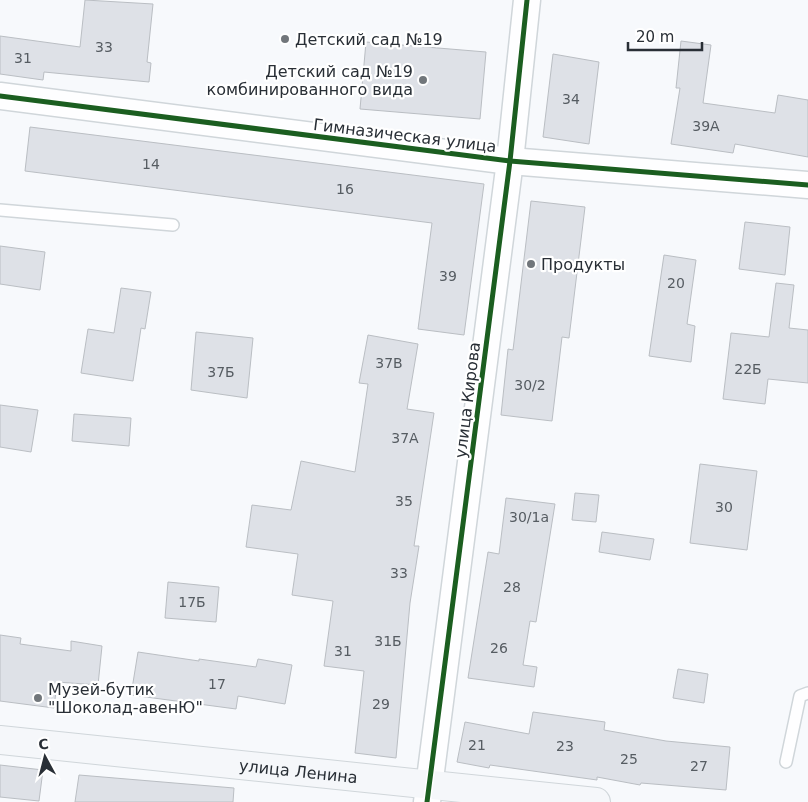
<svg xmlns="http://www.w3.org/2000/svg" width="808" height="802" font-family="'DejaVu Sans',sans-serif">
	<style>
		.building { fill: #dee1e7; stroke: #babec3 }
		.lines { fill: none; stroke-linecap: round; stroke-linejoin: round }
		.service-casing { stroke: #d0d6da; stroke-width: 14 }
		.tertiary-casing { stroke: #d0d6da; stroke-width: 29 }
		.secondary-casing { stroke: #d0d6da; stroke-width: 30 }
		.service { stroke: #fefeff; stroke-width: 11 }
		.tertiary { stroke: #fefeff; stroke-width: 26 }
		.secondary { stroke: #f5f7fa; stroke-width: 28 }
		.cycleway-casing { stroke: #fff; stroke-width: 8 }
		.cycleway { stroke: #1b5e20; stroke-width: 5 }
		.poi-dot { fill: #71767b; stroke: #fff; stroke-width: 2 }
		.labels { text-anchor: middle; stroke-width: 4.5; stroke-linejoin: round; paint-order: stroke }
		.number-label { font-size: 14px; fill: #565c62 }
		.poi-label { font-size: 16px; fill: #292f36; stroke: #fff; text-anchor: start }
		.street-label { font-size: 16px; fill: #292f36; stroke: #fff }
	</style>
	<rect width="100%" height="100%" fill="#f7f9fc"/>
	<g class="building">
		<polygon points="85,0 153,4 147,62 151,63 149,82 44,72 43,80 0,74 0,36 80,47"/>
		<polygon points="681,41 711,45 703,103 775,113 778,95 808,100 808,157 735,144 733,153 671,144 680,88 676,88"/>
		<polygon points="366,42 486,52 480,119 360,109"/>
		<polygon points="553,54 599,62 589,144 543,137"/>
		<polygon points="30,127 484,184 464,335 418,329 432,223 25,171"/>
		<polygon points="531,201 585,207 569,338 562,337 552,421 501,415 508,349 513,350"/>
		<polygon points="745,222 790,227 785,275 739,269"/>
		<polygon points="0,246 45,252 40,290 0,284"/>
		<polygon points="664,255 696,260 687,324 695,326 691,362 649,356"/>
		<polygon points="776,283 794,285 789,328 808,330 808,383 768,379 765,404 723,399 731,333 769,337"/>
		<polygon points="121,288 151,292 145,329 141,328 133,381 81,373 88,329 114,333"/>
		<polygon points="196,332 253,338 247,398 191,390"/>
		<polygon points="368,335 418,344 407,409 434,413 414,546 419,546 410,603 396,758 355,753 364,671 324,666 333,601 292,595 298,554 246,547 252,505 291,510 301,461 355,472 368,384 359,383"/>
		<polygon points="0,405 38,410 31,452 0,447"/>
		<polygon points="74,414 131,418 129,446 72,441"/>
		<polygon points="700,464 757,471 747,550 690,543"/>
		<polygon points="575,493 599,495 596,522 572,520"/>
		<polygon points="506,498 555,504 536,622 530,621 523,665 537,667 534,687 468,678 488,552 499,554"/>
		<polygon points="602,532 654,539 650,560 599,552"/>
		<polygon points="168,582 219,587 216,622 165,618"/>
		<polygon points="0,635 21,638 20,644 71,651 71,641 102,646 98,685 57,682 54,708 0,701"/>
		<polygon points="138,652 199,661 199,659 256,667 258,659 292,665 285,704 238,696 236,709 131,695"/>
		<polygon points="678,669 708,674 704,703 673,698"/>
		<polygon points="533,712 605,722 604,730 666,741 730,747 726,790 641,783 640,785 597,777 597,780 490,765 489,768 457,762 465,722 529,734"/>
		<polygon points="0,765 43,770 39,801 0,797"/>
		<polygon points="79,775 234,788 233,802 75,802"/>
	</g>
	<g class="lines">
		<g class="service-casing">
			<g id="service">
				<polyline points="0,210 173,225"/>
				<polyline points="786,762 800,696 808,693"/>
			</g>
		</g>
		<g class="tertiary-casing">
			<g id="tertiary">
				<polyline points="0,96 510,161 808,185"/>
				<polyline points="427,802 510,161 527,0"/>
			</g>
		</g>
		<g class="secondary-casing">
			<g id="secondary">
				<path id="s1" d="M0,740L596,802"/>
			</g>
		</g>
		<use href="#service" class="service"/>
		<use href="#tertiary" class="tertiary"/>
		<use href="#secondary" class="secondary"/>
		<g class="cycleway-casing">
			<g id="cycleway">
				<polyline points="0,96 510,161 808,185"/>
				<polyline points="427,802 510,161 527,0"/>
			</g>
		</g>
		<use href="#cycleway" class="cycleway"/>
	</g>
	<g class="poi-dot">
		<circle cx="285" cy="39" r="5"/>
		<circle cx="423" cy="80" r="5"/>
		<circle cx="531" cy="264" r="5"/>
		<circle cx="38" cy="698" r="5"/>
	</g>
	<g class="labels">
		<g class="number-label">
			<text x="104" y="52">33</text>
			<text x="23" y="63">31</text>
			<text x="571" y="104">34</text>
			<text x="706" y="131">39А</text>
			<text x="151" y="169">14</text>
			<text x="345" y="194">16</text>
			<text x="448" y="281">39</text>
			<text x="676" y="288">20</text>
			<text x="389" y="368">37В</text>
			<text x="748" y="374">22Б</text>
			<text x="221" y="377">37Б</text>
			<text x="530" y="390">30/2</text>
			<text x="405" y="443">37А</text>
			<text x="404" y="506">35</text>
			<text x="724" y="512">30</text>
			<text x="529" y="522">30/1а</text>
			<text x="399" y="578">33</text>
			<text x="512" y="592">28</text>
			<text x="192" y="607">17Б</text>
			<text x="388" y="646">31Б</text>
			<text x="499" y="653">26</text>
			<text x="343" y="656">31</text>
			<text x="217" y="689">17</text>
			<text x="381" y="709">29</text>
			<text x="477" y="750">21</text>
			<text x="565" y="751">23</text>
			<text x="629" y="764">25</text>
			<text x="699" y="771">27</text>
		</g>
		<g class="poi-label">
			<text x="295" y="45">Детский сад №19</text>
			<text x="413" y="77" text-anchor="end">Детский сад №19<tspan x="413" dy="18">комбинированного вида</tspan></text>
			<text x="541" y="270">Продукты</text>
			<text x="48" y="695">Музей-бутик<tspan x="48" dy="18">"Шоколад-авенЮ"</tspan></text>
		</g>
		<g class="street-label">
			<text transform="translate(405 135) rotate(7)" y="6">Гимназическая улица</text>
			<text transform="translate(467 400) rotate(-83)" y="6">улица Кирова</text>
			<text dy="6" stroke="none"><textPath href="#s1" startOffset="300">улица Ленина</textPath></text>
		</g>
	</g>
	<g transform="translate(45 757) rotate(353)" stroke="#ffffff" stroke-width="4" paint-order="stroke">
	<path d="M0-4L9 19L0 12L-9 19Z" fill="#292f36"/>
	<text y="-8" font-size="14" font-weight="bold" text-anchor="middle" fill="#292f36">С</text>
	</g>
	<path d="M628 42v8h74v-8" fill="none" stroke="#292f36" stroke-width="2.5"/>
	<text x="636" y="42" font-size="15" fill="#292f36" stroke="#ffffff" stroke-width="4" paint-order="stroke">20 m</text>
</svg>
